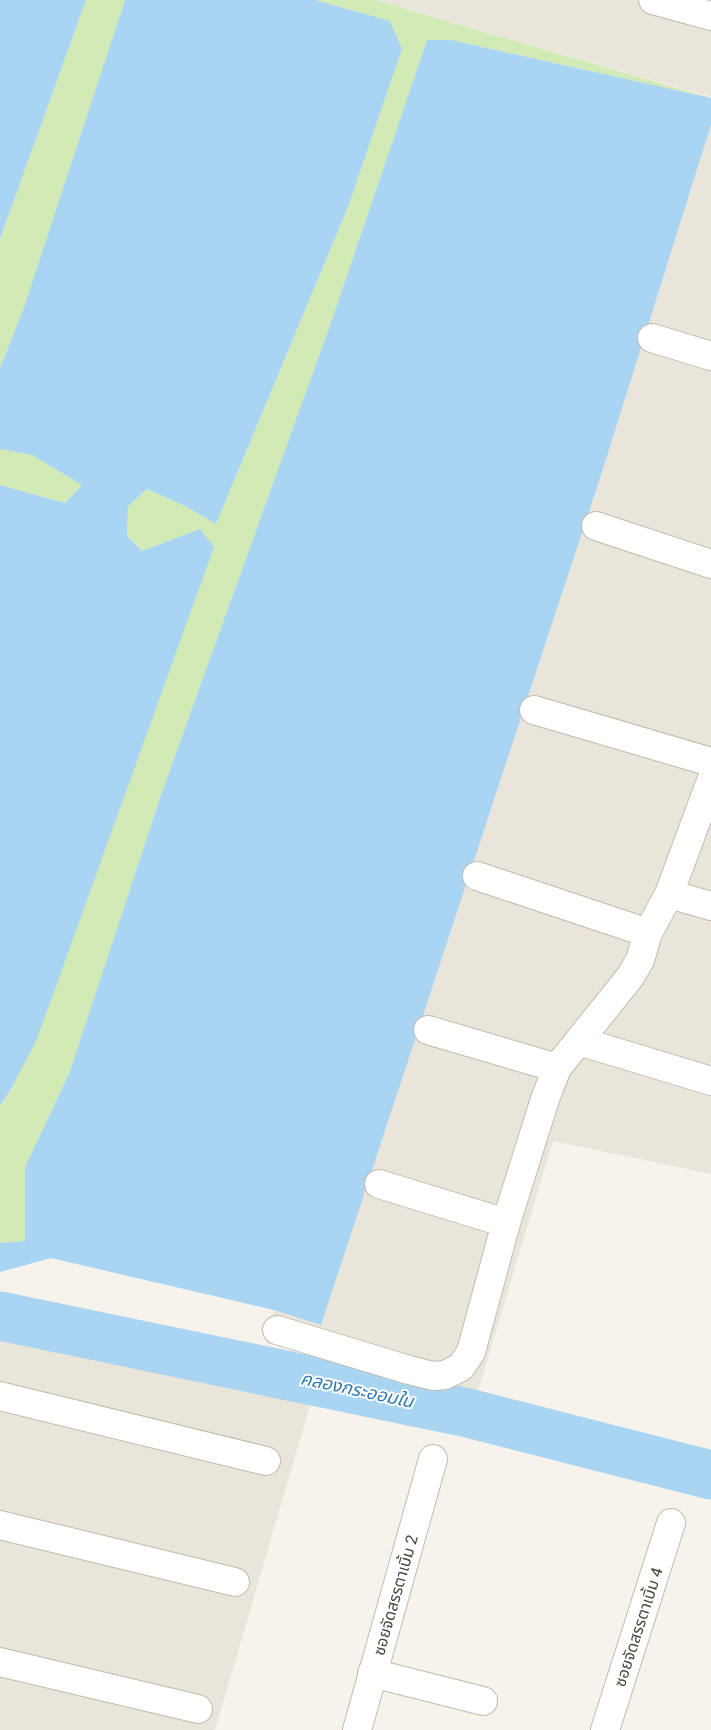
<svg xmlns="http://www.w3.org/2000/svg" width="711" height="1730" font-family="Roboto,'Noto Sans Thai',sans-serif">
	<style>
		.residential { fill: #eae5da }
		.green { fill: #d2eab5 }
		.water { fill: #a9d4f2 }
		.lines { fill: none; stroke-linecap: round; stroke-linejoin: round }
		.river { stroke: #a9d4f2; stroke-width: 49 }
		.street-casing { stroke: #c2bbae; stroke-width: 30 }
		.street { stroke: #fff; stroke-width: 28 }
		.labels { text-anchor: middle; stroke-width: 4; stroke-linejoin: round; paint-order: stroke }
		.street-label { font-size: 16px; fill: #4b4439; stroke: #fff }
		.water-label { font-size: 18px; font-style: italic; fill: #2e7ab2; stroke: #fff }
	</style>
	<rect width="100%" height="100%" fill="#f6f3ec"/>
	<g class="residential">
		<polygon points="375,0 711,0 711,97"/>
		<polygon points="711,125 711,1174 553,1141 477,1394 267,1343 274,1310 321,1324 603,469"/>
		<polygon points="0,1338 311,1402 215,1730 0,1730"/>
	</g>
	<g class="green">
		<polygon points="86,0 125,0 23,310 0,368 0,239"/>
		<polygon points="315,0 375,0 711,98 451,40 427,40 334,314 162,792 69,1074 25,1167 25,1241 0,1243 0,1105 11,1091 200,529 142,551 127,536 128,506 147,489 185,506 216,524 348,207 402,49 390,21"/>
		<polygon points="0,449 32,455 82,485 65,503 0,485"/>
	</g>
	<g class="water">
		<polygon points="0,0 86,0 0,239"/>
		<polygon points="125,0 315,0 390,21 402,49 348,207 216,524 185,506 147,489 128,506 127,536 142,551 200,529 214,547 37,1039 10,1091 0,1105 0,485 65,503 82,485 32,455 0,449 0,368 23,310"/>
		<polygon points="427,40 451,40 711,98 711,125 603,469 321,1325 274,1310 51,1258 0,1272 0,1243 25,1241 25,1167 69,1074 162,792 334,314"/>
	</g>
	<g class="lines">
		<polyline class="river" points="0,1316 468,1413 711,1475"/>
		<g class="street-casing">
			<g id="street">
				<polyline points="653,0 711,16"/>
				<polyline points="652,338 711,356"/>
				<polyline points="596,526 711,564"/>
				<polyline points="534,710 711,762"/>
				<polyline points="477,876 648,933"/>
				<polyline points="669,894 711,906"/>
				<polyline points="428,1030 557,1068"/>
				<polyline points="579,1041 711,1081"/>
				<polyline points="379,1184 506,1223"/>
				<polyline points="277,1330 409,1370 433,1376 445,1375 461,1367 471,1352 506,1223 545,1099 557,1068 630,977 640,960 648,933 669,894 711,781"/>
				<polyline points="0,1396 266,1461"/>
				<polyline points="0,1525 235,1582"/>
				<polyline points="0,1662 198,1709"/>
				<polyline points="372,1673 483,1701"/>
				<polyline points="357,1730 433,1459"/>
				<polyline points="605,1730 671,1523"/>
			</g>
		</g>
		<use href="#street" class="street"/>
	</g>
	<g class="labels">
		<g class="street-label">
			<text transform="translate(395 1595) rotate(-74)" y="6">ซอยจัดสรรตาเบิ้ม 2</text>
			<text transform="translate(638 1627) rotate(-72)" y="6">ซอยจัดสรรตาเบิ้ม 4</text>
		</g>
		<g class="water-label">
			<text transform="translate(357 1390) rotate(12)" y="6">คลองกระออมใน</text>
		</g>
	</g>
</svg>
